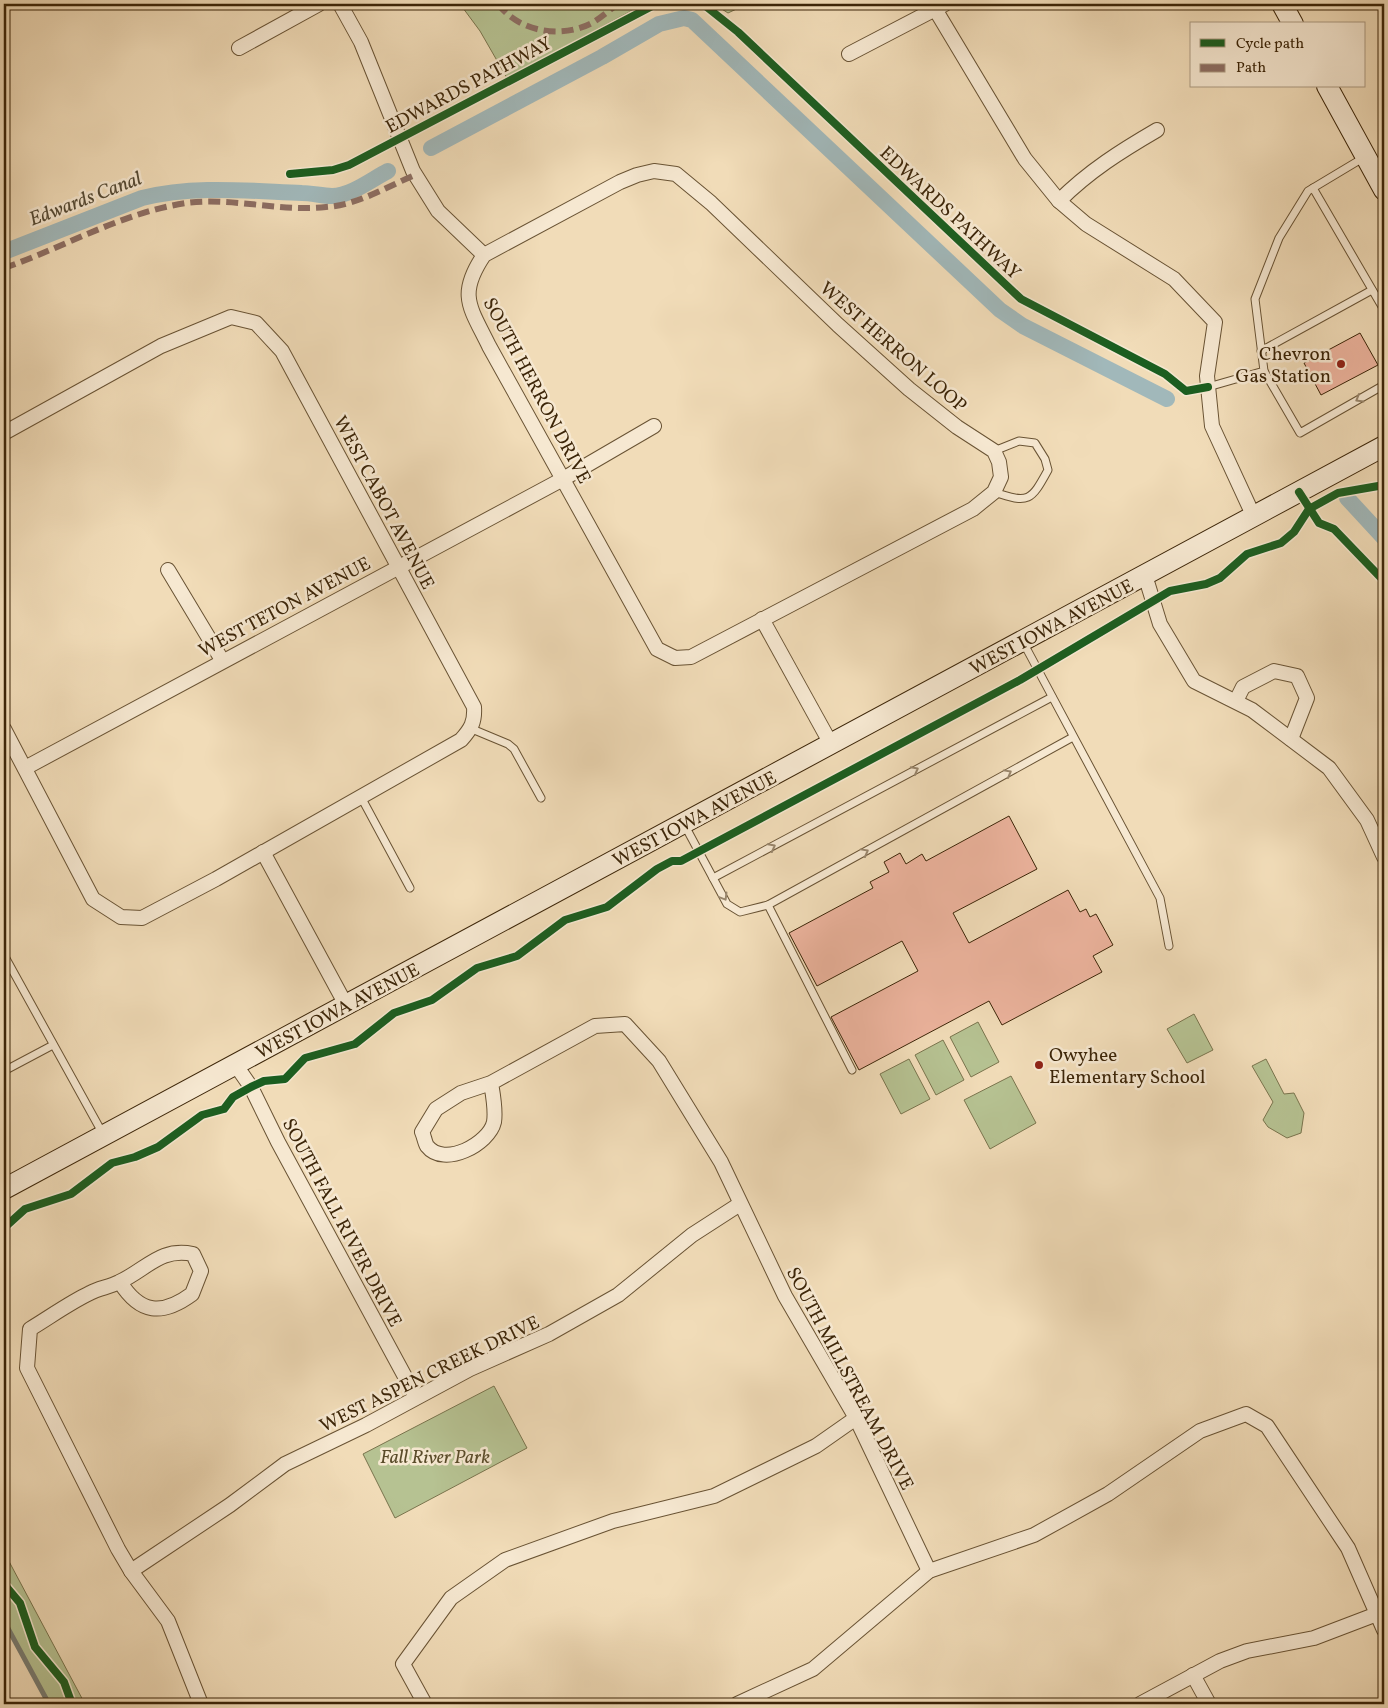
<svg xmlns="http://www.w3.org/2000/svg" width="1388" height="1708" font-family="Vollkorn,serif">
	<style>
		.green { fill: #b6c292; stroke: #79744d }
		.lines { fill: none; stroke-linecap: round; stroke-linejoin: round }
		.stream { stroke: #797d73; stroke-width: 5 }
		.canal { stroke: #a1b8ba; stroke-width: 16 }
		.building { fill: #ecb39d; stroke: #3c2508 }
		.lane-casing { stroke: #695334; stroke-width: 9 }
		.street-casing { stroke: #695334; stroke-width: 16 }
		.secondary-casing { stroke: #3c2508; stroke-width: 22 }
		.lane { stroke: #f6e8d1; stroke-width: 7 }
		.street { stroke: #f6e8d1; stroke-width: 14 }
		.secondary { stroke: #f6e8d1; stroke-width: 20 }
		.quiet { stroke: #8d6e63; stroke-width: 6; stroke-dasharray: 12 6; stroke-linecap: butt }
		.cycleway-casing { stroke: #f6e8d1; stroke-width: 11 }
		.cycleway { stroke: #1b5e20; stroke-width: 8 }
		.oneway { stroke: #99866c }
		.poi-dot { fill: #8f2418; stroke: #f6e8d1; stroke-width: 2 }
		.labels { text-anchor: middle; stroke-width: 5; stroke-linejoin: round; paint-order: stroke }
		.street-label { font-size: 19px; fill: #3c2508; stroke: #f6e8d1 }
		.poi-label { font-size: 19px; fill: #3c2508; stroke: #f6e8d1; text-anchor: end }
		.park-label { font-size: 19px; font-style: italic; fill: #5a4c2a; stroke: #f6e8d1 }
		.water-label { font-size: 20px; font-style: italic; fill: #554a34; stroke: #f6e8d1 }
	</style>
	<rect width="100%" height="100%" fill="#f1dcb8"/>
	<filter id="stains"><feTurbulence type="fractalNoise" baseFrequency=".004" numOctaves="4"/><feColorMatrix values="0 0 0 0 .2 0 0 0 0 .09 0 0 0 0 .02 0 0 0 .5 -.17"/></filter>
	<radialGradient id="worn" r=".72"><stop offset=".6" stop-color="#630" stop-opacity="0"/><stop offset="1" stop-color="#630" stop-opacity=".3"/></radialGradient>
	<g class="green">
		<polygon points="460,4 644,4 507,78 480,31"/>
		<polygon points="714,4 747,4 728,13"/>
		<polygon points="1194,1014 1213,1050 1187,1063 1167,1029"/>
		<polygon points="978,1022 999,1062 971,1077 950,1037"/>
		<polygon points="943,1040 964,1080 936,1095 915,1055"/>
		<polygon points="909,1059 930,1099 901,1114 880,1074"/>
		<polygon points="1266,1059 1284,1094 1294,1093 1304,1113 1301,1133 1287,1138 1268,1127 1263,1120 1273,1102 1252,1066"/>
		<polygon points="1011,1076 1036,1123 990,1149 964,1100"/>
		<polygon points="494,1386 527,1448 395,1518 363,1454"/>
		<polygon points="4,1552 85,1704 51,1704 4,1620"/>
	</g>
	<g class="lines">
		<polyline class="stream" points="4,1621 49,1704"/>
		<g class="canal">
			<polyline points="431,148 602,57 659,24 684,18 692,20 1000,310 1023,326 1167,399"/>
			<path d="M4,252L142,198C194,185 249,191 302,193C312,193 322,196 332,196C351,196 372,179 388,171"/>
			<polyline points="1347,498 1384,538"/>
		</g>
	</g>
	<g class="building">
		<polygon points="1360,333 1378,365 1321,395 1304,363"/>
		<polygon points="1009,816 1037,869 953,913 969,943 1068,890 1080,912 1086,909 1090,917 1096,914 1113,945 1093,956 1102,972 1002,1025 989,1001 859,1070 831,1017 918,971 902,941 817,986 789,933 873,888 870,882 889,872 884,862 900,853 906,864 922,854 926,861"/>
	</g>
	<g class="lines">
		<g class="lane-casing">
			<g id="lane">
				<polyline points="1313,188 1384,310"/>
				<polyline points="1261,351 1372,290"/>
				<polyline points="1264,371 1300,433 1384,385"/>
				<polyline points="1208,387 1264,371 1255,299 1279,238 1308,191 1363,158"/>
				<path d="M994,451L1019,441L1035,443L1045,459L1048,470C1031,501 1029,504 994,492"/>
				<polyline points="1023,642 1160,898 1169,946"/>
				<polyline points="472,729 508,744 514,749 541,798"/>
				<polyline points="361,797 410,888"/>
				<polyline points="684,824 727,904 740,912 768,905 1073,737"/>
				<polyline points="713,878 1052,697"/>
				<polyline points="768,905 852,1070"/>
				<polyline points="4,955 103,1134"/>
				<polyline points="4,1071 53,1045"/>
			</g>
		</g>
		<g class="street-casing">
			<g id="street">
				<polyline points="340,4 361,42 413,171 438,211 484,255"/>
				<polyline points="932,4 1025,159 1059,201 1086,224 1174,279 1215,322 1207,376 1212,426 1254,517"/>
				<polyline points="239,48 319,4"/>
				<polyline points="849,54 945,4"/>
				<path d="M654,171L676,174L711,203L838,325L909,389L957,427L994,451L999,462L1001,477L994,492L973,509L691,657L675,658L657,649L489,346C470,307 457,295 484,255L620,182L637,175Z"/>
				<path d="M1059,201C1089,171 1121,151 1157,130"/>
				<path d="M4,433L161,346L231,317L256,323L282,351L474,707C475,722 471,729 461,740L216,879L142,918L121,917L93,899L4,729"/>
				<polyline points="168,570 222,660"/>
				<polyline points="1145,575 1160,624 1194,681 1252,710 1329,768 1367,820 1384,857"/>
				<polyline points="762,619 831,744"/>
				<polyline points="1236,701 1243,687 1274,671 1297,676 1307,698 1291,739"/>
				<polyline points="25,768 563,479 654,426"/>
				<polyline points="263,852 346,1005"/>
				<polyline points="235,1064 251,1087 278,1142 416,1397"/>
				<path d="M491,1083C493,1095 496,1110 494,1122C489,1144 444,1168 427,1146C425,1143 424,1136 422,1132L436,1109L461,1093L491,1083L595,1026L625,1024L659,1061L721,1162L785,1296L856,1418L929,1571"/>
				<path d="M120,1282C140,1314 162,1316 192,1294L201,1271L193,1254C160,1247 146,1270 119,1282C110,1287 99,1288 90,1293C69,1303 50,1317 30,1329L27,1368L118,1549L131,1571L168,1621L201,1704"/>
				<polyline points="131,1571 230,1505 285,1464 366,1425 470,1369 549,1334 618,1295 692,1235 740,1204"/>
				<polyline points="1193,1675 1209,1704"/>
				<polyline points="425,1704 403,1664 451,1598 505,1560 613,1521 714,1496 816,1446 856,1418"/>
				<polyline points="737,1704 813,1669 929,1571 1034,1535 1108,1494 1200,1431 1246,1414 1267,1426 1348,1548 1384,1630"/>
				<polyline points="1140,1704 1220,1661 1247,1651 1314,1638 1377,1614"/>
			</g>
		</g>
		<g class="secondary-casing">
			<g id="secondary">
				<polyline points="1282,4 1293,24"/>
				<polyline points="1327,86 1384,190"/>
				<polyline points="4,1189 1384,446"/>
			</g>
		</g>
		<use href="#lane" class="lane"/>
		<use href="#street" class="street"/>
		<use href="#secondary" class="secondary"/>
		<g class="quiet">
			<path d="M498,4C518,31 559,39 590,24C600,19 609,10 618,4"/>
			<path d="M4,268C65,247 121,213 186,203C232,197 280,212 326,207C358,205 386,187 415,175"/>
		</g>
		<g class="cycleway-casing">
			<g id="cycleway">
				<polyline points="703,4 738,32 1021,299 1165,374 1186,391 1208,387"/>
				<polyline points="290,174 333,170 349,165 656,4"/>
				<polyline points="1299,492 1319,523 1334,529 1384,581"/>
				<polyline points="4,1228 25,1209 71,1194 112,1163 135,1157 158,1147 202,1115 224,1109 233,1097 251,1087 264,1081 285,1079 305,1058 355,1044 394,1013 432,1000 477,968 517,956 565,920 607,907 657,869 672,861 681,861 1020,680 1170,591 1206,584 1220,578 1247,554 1281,543 1294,532 1309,509 1338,493 1384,485"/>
				<polyline points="4,1584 20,1603 35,1647 64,1682 72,1704"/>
			</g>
		</g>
		<use href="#cycleway" class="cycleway"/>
	</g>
	<defs><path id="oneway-chevron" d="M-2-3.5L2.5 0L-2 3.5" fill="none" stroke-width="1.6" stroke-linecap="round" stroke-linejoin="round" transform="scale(1.25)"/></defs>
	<g class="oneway">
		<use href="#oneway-chevron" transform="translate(1359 399) rotate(150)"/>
		<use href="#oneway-chevron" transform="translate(915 770) rotate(-28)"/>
		<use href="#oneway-chevron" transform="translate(1008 773) rotate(-29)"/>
		<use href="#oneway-chevron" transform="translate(772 847) rotate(-28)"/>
		<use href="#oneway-chevron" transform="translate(865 852) rotate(-29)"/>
		<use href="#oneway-chevron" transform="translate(724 897) rotate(59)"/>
	</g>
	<g class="poi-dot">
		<circle cx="1341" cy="364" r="5"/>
		<circle cx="1039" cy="1065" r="5"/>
	</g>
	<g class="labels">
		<g class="street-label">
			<text transform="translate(468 84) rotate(-28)" y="7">EDWARDS PATHWAY</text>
			<text transform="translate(951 212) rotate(43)" y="7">EDWARDS PATHWAY</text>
			<text transform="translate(894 346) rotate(41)" y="7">WEST HERRON LOOP</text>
			<text transform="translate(538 390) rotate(62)" y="7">SOUTH HERRON DRIVE</text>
			<text transform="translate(385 502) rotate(62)" y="7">WEST CABOT AVENUE</text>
			<text transform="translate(284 606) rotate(-28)" y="7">WEST TETON AVENUE</text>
			<text transform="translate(1051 626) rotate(-28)" y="7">WEST IOWA AVENUE</text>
			<text transform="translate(694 818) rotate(-28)" y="7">WEST IOWA AVENUE</text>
			<text transform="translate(337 1010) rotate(-28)" y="7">WEST IOWA AVENUE</text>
			<text transform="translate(343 1222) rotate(62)" y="7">SOUTH FALL RIVER DRIVE</text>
			<text transform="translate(429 1373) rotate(-26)" y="7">WEST ASPEN CREEK DRIVE</text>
			<text transform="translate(851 1378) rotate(62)" y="7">SOUTH MILLSTREAM DRIVE</text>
		</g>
		<g class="poi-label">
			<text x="1331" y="360">Chevron<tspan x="1331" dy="22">Gas Station</tspan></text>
			<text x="1049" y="1061" text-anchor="start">Owyhee<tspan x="1049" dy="22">Elementary School</tspan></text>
		</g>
		<g class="park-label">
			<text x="435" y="1463">Fall River Park</text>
		</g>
		<g class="water-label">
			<text transform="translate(85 198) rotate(-21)" y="7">Edwards Canal</text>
		</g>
	</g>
	<rect width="1388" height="1708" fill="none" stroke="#f1dcb8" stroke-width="20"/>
	<rect x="5" y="5" width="1378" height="1698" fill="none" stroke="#3c2508" stroke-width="2.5"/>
	<rect x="10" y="10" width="1368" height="1688" fill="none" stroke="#3c2508"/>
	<rect x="1190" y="22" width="175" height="65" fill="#f6e8d1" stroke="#ac9a81"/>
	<rect x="1200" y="39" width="25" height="8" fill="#1b5e20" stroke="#ac9a81"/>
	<text x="1236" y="48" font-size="15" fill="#3c2508">Cycle path</text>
	<rect x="1200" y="64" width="25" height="8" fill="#8d6e63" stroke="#ac9a81"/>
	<text x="1236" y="72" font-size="15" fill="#3c2508">Path</text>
	<rect width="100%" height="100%" filter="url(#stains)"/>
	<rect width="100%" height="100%" fill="url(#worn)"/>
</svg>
